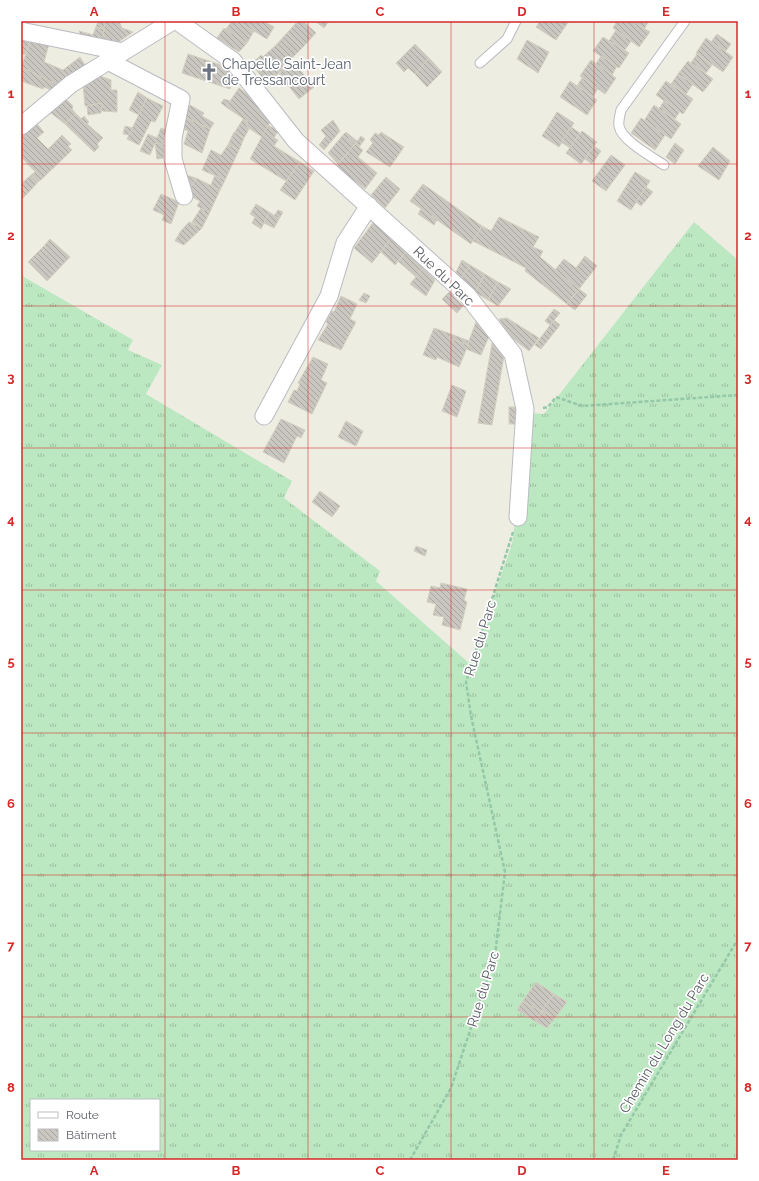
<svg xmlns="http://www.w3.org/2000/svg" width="759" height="1181" font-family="Raleway,sans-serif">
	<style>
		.grass { fill: url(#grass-tufts); fill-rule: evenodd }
		.building { fill: url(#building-back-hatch); stroke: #d3cfc0 }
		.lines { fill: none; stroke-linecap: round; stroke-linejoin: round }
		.service-casing { stroke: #babbc2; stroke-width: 11 }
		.minor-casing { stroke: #babbc2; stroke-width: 19 }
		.path { stroke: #94c8a9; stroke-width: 2.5; stroke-dasharray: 4 2; stroke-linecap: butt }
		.service { stroke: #fff; stroke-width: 9 }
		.minor { stroke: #fff; stroke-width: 17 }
		.grid { fill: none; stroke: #d62828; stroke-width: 1; stroke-opacity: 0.55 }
		.labels { text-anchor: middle; stroke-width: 3.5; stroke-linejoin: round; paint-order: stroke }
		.worship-label { font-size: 14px; fill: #5b616d; stroke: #fff; text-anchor: start }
		.street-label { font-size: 14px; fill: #5a5d64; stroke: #fff }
		.neatline { fill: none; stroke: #d62828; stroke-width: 1.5 }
		.grid-label { font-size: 13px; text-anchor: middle; font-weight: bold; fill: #d62828 }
	</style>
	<defs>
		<pattern id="grass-tufts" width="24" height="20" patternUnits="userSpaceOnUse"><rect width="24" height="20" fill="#bce8c1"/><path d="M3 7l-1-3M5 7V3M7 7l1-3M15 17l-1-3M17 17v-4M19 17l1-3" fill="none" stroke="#9cbfa0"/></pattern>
		<pattern id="building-back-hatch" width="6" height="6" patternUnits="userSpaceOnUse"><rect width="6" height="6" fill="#c9c7bf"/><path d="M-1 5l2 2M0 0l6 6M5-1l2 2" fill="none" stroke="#a6a59f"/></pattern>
	</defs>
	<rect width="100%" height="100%" fill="#eeede2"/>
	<path class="grass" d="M694,222L738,260V1160H21V273L24,277L133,340L128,350L162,365L146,394L292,481L284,498L380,571L376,581L470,664L512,544L529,413L544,414ZM31,1100H159V1150H31Z"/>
	<g class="building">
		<polygon points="98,21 105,21 104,29 96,27"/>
		<polygon points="105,21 119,21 122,28 133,32 114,45 102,43"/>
		<polygon points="232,21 237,21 254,31 247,43 226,29"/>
		<polygon points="237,21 263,21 274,27 267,39"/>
		<polygon points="298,21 303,21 316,33 302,48 287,33"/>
		<polygon points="315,21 329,21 324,28"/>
		<polygon points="540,21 569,21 556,40 536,27"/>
		<polygon points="617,21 633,21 650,32 639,47 613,28"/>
		<polygon points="633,21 649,21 644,29"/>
		<polygon points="96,27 104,29 102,43 91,40"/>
		<polygon points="224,28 247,43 239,52 217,38"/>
		<polygon points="616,30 631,41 625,50 609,41"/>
		<polygon points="79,31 93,35 91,40 83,39"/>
		<polygon points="287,33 302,48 291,59 277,44"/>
		<polygon points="717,34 731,44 725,52 711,42"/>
		<polygon points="21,35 32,38 26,55 21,53"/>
		<polygon points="603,37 629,53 619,68 593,51"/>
		<polygon points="32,38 49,44 44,62 63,70 80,57 85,65 57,85 21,67"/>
		<polygon points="706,38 733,57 723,72 696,53"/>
		<polygon points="527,40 549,52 538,73 517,59"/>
		<polygon points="277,44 291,59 276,76 258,58 261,55 263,57"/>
		<polygon points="415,44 429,58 415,74 408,68 404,72 396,63"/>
		<polygon points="188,54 236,70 230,89 182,73"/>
		<polygon points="697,54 712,65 706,73 691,63"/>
		<polygon points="601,56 617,66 612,75 596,64"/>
		<polygon points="258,58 261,61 256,65 253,62"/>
		<polygon points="429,58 442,72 427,87 415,74"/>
		<polygon points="291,59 314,87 299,99 279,74"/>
		<polygon points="591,60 616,78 605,94 580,76"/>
		<polygon points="261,61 276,76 268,85 254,67"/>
		<polygon points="688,61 713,79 703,92 678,74"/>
		<polygon points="21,67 48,80 57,85 51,90 44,87 43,89 21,81"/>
		<polygon points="678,74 693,84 686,94 671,84"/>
		<polygon points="100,76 111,80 111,90 117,90 117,112 101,111 102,103 85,106 83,84"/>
		<polygon points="582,78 598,88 593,97 577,86"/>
		<polygon points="570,81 597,100 587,115 560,97"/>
		<polygon points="666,81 693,99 683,114 656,95"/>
		<polygon points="239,88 259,102 273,117 262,137 247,127 247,121 226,107"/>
		<polygon points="138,92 147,98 139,115 129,110"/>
		<polygon points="65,98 73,106 72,109 76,114 65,124 50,112"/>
		<polygon points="147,98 163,106 155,122 151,121 139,145 127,139"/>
		<polygon points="224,99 230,101 226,107 221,103"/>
		<polygon points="664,101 680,111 675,119 659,109"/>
		<polygon points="102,103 101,113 88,115 87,106"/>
		<polygon points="190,105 204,113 202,116 214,123 210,129 183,116"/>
		<polygon points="654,105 681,124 671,139 644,121"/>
		<polygon points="557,112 574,123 559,147 542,136"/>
		<polygon points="76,114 103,138 97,144 99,147 94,152 65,124"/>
		<polygon points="84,116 89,122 87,124 81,119"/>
		<polygon points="183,116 210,129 202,153 184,144 188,131 180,128"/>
		<polygon points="641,118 665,135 655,150 631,133"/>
		<polygon points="243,119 247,121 247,127 249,129 244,138 235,132"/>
		<polygon points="333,120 340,131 324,150 319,145 326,136 321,130"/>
		<polygon points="37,124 44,132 37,138 48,149 62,135 71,144 68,146 72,150 42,179 21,157 21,137"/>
		<polygon points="268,125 278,131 274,138 278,140 274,146 300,162 286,181 250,159"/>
		<polygon points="125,126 133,128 129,135 123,134"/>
		<polygon points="571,127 580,133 570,148 561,142"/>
		<polygon points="161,128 169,131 166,145 155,143 150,155 140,151 148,134 157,138"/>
		<polygon points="582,131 597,142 581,164 566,153"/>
		<polygon points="234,132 244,138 239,150 228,145"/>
		<polygon points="346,132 357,141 355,144 343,135"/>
		<polygon points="381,132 404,147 390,167 366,152 373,143 370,140 375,133 379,135"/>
		<polygon points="343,135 355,144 338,164 328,153"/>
		<polygon points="361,136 365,139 359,147 355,144"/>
		<polygon points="155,143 168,145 169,157 157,159"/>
		<polygon points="675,143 684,150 675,164 666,157"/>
		<polygon points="355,144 363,150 358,157 377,173 365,189 336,167"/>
		<polygon points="228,145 239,150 225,180 202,170 211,150 221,155"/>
		<polygon points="594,146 601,151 592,164 585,159"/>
		<polygon points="713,147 730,161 719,180 698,166"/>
		<polygon points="611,155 625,165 606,191 592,181"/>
		<polygon points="300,162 314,171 295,200 280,190"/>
		<polygon points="35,172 42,179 38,182 31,175"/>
		<polygon points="635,172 650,181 631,210 617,201"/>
		<polygon points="179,173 196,178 192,186 189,185"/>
		<polygon points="31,175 38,182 27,194 21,184"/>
		<polygon points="215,175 225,180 220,190 211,185"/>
		<polygon points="386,177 400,189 385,208 371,195"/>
		<polygon points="196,178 220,190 208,216 203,213 204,210 197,206 200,201 188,195 189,185 192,186"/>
		<polygon points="423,184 482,226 471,244 410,201"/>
		<polygon points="21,187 27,194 21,200"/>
		<polygon points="646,187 653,192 641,206 636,202"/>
		<polygon points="161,194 179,202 171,224 162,220 164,215 153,210"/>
		<polygon points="256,204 269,212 261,229 252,223 255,217 250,214"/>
		<polygon points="201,208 204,210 203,213 208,216 202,228 192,222"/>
		<polygon points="421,209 437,220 434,225 418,214"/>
		<polygon points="278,210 283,212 279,219 274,216"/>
		<polygon points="269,212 279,219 274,228 264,223"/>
		<polygon points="499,217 539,237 533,247 543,251 540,257 579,289 567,304 525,271 526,268 473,241 482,226 491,231"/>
		<polygon points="375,220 393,236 372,263 354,248"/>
		<polygon points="189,222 202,228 184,245 175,241 180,232"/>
		<polygon points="393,236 408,249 395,265 381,252"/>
		<polygon points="50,239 70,257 47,281 30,264 46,248 44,246"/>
		<polygon points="44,246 46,248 30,264 28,262"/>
		<polygon points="407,251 423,268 416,277 398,261"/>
		<polygon points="585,256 597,266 579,289 555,270 564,259 576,268"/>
		<polygon points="462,260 470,265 461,279 455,274"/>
		<polygon points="470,265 485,274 475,292 461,279"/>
		<polygon points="423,268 435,280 426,296 410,284"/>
		<polygon points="485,274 498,282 488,300 475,292"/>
		<polygon points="498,282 511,289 498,306 488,300"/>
		<polygon points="579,289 587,295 575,310 567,304"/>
		<polygon points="449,292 463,306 457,313 442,299"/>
		<polygon points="364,293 370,296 366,303 359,300"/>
		<polygon points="341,296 357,304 350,319 356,322 341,350 318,340 328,324 326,322 332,311 334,312"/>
		<polygon points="554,309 560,313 550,325 545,321"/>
		<polygon points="507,318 539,338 529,351 509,336 499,319"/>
		<polygon points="477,319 490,334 481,355 466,349"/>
		<polygon points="554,320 560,325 541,349 535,345"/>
		<polygon points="434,328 451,334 450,338 468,345 459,367 437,357 436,360 423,355"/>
		<polygon points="451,334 469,341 468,345 450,338"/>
		<polygon points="493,338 504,356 492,425 478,423"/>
		<polygon points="313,357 328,364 321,380 327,383 312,414 288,402 294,390 297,391 300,384 298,383"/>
		<polygon points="452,385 466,391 457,417 442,411"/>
		<rect x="509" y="407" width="9" height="17"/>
		<polygon points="281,419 305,430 301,438 297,436 284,463 263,452"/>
		<polygon points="346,421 363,431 356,446 338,437"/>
		<polygon points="320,491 340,506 332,517 312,502"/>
		<polygon points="416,546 427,550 425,556 414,551"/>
		<polygon points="441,583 467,589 464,600 467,602 460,630 442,625 444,617 433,615 436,604 427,602 431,586 440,588"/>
		<polygon points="536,982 554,994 542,1011 522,1002"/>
		<polygon points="554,994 567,1002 555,1018 542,1011"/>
		<polygon points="522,1002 542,1011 536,1022 517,1010"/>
		<polygon points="542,1011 555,1018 547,1028 536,1022"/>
	</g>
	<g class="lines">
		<g class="service-casing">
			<g id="service">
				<polyline points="480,63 507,39 516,21"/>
				<path d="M664,165C652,157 621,140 619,126C618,121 620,115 621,110L685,21"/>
			</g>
		</g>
		<g class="minor-casing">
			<g id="minor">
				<polyline points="177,21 233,61 296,141 467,295 513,354 525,409 518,517"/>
				<polyline points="21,31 123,52"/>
				<polyline points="108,61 181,99 173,138 173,159 184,196"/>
				<polyline points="21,126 71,84 173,21"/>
				<polyline points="264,416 329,296 345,243 369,206"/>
			</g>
		</g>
		<g class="path">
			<polyline points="543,408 548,407 556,397 582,406 738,395"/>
			<polyline points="410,1160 451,1088 495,955 505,872 471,716 466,682 513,532"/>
			<polyline points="613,1160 621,1135 738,939"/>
		</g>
		<use href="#service" class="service"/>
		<use href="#minor" class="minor"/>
	</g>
	<path class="grid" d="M165,21V1160M308,21V1160M451,21V1160M594,21V1160M21,164H738M21,306H738M21,448H738M21,590H738M21,733H738M21,875H738M21,1017H738"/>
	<defs>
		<g id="church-bare" transform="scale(1.38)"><path d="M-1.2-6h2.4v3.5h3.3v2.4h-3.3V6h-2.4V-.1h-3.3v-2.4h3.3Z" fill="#6b7280" stroke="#fff" stroke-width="2.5" paint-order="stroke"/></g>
	</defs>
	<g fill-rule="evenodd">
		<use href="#church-bare" x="209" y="72"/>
	</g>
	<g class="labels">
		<g class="worship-label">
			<text x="222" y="69">Chapelle Saint-Jean<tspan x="222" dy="16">de Tressancourt</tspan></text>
		</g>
		<g class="street-label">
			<text transform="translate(444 276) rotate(44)" y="5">Rue du Parc</text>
			<text transform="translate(480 638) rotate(-73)" y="5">Rue du Parc</text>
			<text transform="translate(483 989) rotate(-73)" y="5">Rue du Parc</text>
			<text transform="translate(664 1043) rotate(-59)" y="5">Chemin du Long du Parc</text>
		</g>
	</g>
	<rect width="759" height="1181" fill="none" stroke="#ffffff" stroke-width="44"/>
	<rect x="30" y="1099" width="130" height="52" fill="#ffffff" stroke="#bdbec1"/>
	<rect x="38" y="1112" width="20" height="6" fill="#ffffff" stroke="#bdbec1"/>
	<text x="66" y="1119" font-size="12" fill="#5a5d64">Route</text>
	<rect x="38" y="1129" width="20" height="12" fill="url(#building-back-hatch)" stroke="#bdbec1"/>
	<text x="66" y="1139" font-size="12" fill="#5a5d64">Bâtiment</text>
	<rect x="22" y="22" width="715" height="1137" class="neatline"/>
	<g class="grid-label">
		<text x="94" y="16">A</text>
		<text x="236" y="16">B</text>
		<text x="380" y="16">C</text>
		<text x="522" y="16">D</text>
		<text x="666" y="16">E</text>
		<text x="11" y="98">1</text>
		<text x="748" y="98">1</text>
		<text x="11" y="240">2</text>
		<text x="748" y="240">2</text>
		<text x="11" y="382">3</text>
		<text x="748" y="382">3</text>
		<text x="11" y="524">4</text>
		<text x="748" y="524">4</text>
		<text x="11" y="666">5</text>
		<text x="748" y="666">5</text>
		<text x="11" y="808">6</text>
		<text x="748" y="808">6</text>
		<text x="11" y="950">7</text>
		<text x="748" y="950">7</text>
		<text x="11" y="1092">8</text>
		<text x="748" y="1092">8</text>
		<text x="94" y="1175">A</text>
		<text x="236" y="1175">B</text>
		<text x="380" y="1175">C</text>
		<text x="522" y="1175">D</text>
		<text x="666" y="1175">E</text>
	</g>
</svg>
